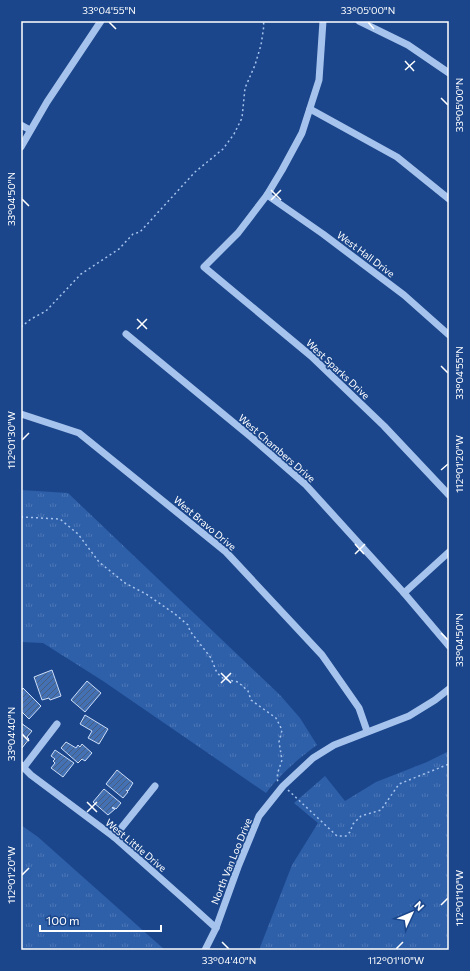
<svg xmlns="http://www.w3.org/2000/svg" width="470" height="971" font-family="Commissioner,sans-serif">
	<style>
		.grass { fill: url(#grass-tufts) }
		.building { fill: url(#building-hatch); stroke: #ccdef9 }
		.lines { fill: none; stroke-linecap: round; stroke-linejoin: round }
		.path { stroke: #a6c3ed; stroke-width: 1.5; stroke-dasharray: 2 3; stroke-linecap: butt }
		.minor { stroke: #a6c3ed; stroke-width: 7 }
		.ticks { fill: none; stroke: #fff; stroke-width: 1.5 }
		.labels { text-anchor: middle; stroke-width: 3.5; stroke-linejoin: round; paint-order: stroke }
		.street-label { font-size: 10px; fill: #fff; stroke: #1b468b }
		.neatline { fill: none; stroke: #fff; stroke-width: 1.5 }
		.ticks-label { font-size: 10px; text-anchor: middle; fill: #fff }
	</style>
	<defs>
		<pattern id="grass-tufts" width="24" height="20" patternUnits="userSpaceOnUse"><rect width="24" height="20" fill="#2e5fa9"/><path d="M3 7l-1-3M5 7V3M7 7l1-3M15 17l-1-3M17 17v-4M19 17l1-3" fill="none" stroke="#4d77b6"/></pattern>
		<pattern id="building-hatch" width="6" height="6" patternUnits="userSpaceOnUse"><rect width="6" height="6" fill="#4470b4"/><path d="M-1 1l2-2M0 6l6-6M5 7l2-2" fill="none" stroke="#485c7b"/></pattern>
	</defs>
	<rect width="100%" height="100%" fill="#1b468b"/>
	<g class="grass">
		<path d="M21,490L68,493L280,695L300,718L317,745C298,759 280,774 266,793L103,681L43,643L21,642Z"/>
		<polygon points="449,751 449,950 259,950 292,865 318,823 294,803 325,776 345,801 376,782 427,762"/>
		<polygon points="21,825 38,837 165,950 21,950"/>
	</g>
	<g class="building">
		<polygon points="52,670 61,696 50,700 49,698 42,700 34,677"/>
		<polygon points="87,681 101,693 85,712 71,700"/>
		<polygon points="23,688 41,706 29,719 21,711 21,691"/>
		<polygon points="85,715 108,729 99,744 88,738 92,731 80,724"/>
		<polygon points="21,723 32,731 27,737 29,739 22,748 21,747"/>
		<polygon points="66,742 76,748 78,745 80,747 82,744 92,753 85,761 82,759 78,763 61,748"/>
		<polygon points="55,750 74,763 63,777 51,768 55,763 53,761 55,759 51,756"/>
		<polygon points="117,770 133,783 128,791 126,790 128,792 123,798 106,784"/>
		<polygon points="104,789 121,803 116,809 113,807 112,808 115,809 108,815 93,802"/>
	</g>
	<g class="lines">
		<g class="path">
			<polyline points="21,327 31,319 46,311 81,274 119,249 133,234 140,232 195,172 223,149 234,134 242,118 245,88 255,65 261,45 264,25 263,21"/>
			<polyline points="21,517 60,519 78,534 99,562 125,583 146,594 175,614 188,625 190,631 211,658 217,673 224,679 238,682 248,691 251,700 276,718 282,730 279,742 282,760 278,772 277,778 278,782"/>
			<polyline points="288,790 337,836 346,836 350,832 353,824 361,816 381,810 399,784 449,764"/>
		</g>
		<g class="minor">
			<polyline points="323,21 319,80 302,133 282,170 267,195 238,233 204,267 311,356 384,426 449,495"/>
			<polyline points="359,21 408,45 449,73"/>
			<polyline points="310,109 397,157 449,199"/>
			<polyline points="21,125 30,130"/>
			<polyline points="21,147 47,102 101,21"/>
			<polyline points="267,195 323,234 404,295 449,335"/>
			<polyline points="126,334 251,437 305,484 404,593 449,646"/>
			<polyline points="21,414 79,433 226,552 322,655 359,708 367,731"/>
			<polyline points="404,593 449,552"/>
			<polyline points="21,765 31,775 114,837 185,900 216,928"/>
			<polyline points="24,767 57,724"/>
			<polyline points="114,837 155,786"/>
			<polyline points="205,950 216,928 238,867 259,816 283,786 313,758 334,745 409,716 435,700 449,689"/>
		</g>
	</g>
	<path class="ticks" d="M109,22L116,29M368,22L374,29M405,61L414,71M405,70L415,61M441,98L448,105M271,190L281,200M22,199L29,206M271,200L281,190M137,319L147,329M137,329L147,319M441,366L448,373M22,440L29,433M441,470L448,464M355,544L364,554M355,554L365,544M441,633L448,640M221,673L231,683M221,683L231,673M22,734L29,741M87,802L97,812M87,812L97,802M22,875L29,868M441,905L448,898M222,942L229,949M396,949L403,942"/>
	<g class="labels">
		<g class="street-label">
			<text transform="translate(366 254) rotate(37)" y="4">West Hall Drive</text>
			<text transform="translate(338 369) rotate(43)" y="4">West Sparks Drive</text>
			<text transform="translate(277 448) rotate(41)" y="4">West Chambers Drive</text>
			<text transform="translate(205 523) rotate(40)" y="4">West Bravo Drive</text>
			<text transform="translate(136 845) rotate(40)" y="4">West Little Drive</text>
			<text transform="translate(231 861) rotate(-68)" y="4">North Van Loo Drive</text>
		</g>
	</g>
	<rect width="470" height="971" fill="none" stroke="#1b468b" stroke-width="44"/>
	<g transform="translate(412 913) rotate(46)" stroke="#1b468b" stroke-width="3" paint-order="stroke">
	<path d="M0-3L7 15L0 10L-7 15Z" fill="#ffffff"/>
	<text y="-6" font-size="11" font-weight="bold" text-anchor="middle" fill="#ffffff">N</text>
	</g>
	<path d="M40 925v6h121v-6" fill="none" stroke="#ffffff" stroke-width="2"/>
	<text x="46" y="925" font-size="12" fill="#ffffff" stroke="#1b468b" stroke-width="3" paint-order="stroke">100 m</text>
	<rect x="22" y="22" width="426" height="927" class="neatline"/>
	<g class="ticks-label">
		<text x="109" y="14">33°04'55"N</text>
		<text x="368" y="14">33°05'00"N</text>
		<text transform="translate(459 105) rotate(-90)" y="4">33°05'00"N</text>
		<text transform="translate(11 199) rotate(-90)" y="4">33°04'50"N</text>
		<text transform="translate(459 373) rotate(-90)" y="4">33°04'55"N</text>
		<text transform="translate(11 440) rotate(-90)" y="4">112°01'30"W</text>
		<text transform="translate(459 464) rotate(-90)" y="4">112°01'20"W</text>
		<text transform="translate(459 640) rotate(-90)" y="4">33°04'50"N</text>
		<text transform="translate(11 734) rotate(-90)" y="4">33°04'40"N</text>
		<text transform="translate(11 875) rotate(-90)" y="4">112°01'20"W</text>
		<text transform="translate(459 898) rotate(-90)" y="4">112°01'10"W</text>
		<text x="229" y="964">33°04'40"N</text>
		<text x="396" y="964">112°01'10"W</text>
	</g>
</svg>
